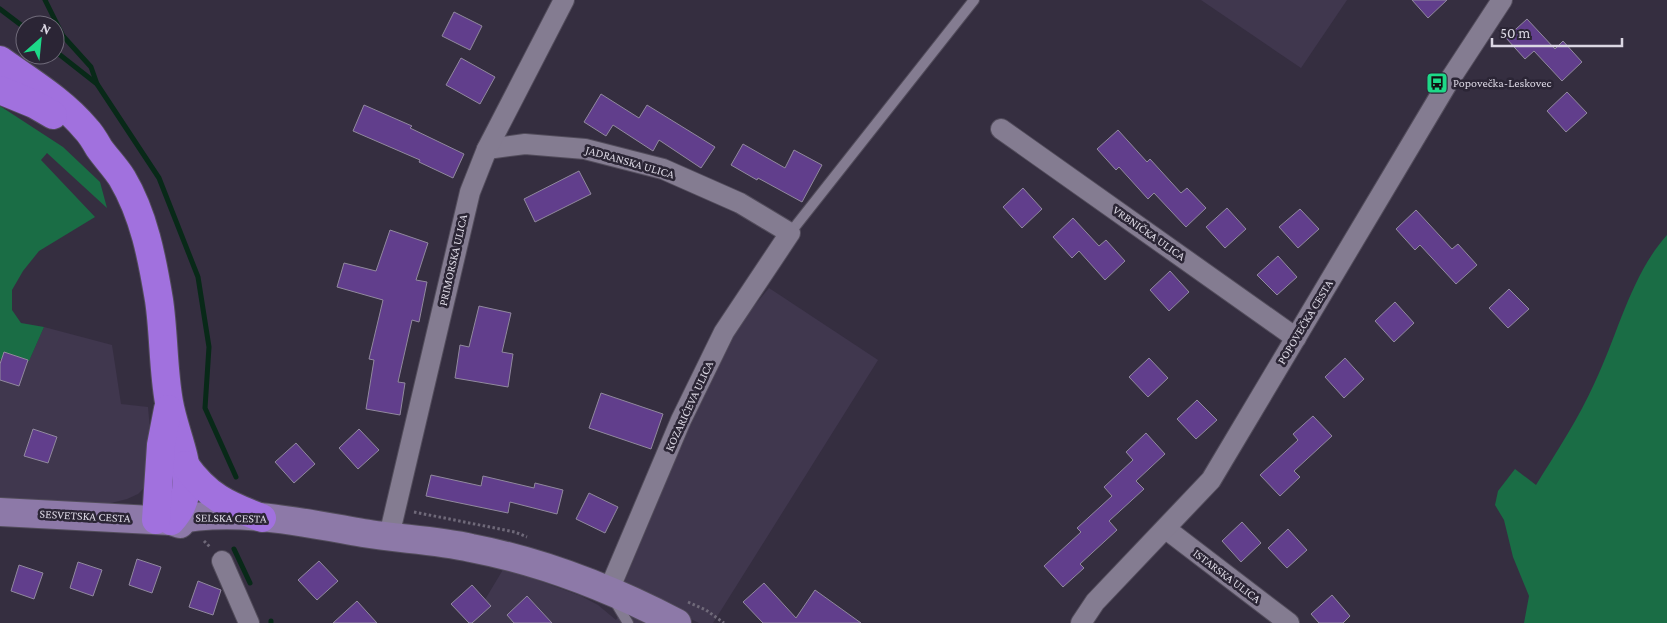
<svg xmlns="http://www.w3.org/2000/svg" width="1667" height="623" font-family="'Crimson Pro',serif">
	<style>
		.built { fill: #40374e }
		.green { fill: #1a6d45 }
		.lines { fill: none; stroke-linecap: round; stroke-linejoin: round }
		.stream { stroke: #082918; stroke-width: 5 }
		.building { fill: #613e8c; stroke: #91899e }
		.lane-casing { stroke: #524c5b; stroke-width: 12 }
		.street-casing { stroke: #524c5b; stroke-width: 22 }
		.secondary-casing { stroke: #524c5b; stroke-width: 30 }
		.highway-casing { stroke: #524c5b; stroke-width: 30 }
		.path { stroke: #6f6979; stroke-width: 3; stroke-dasharray: 2.5 2.5; stroke-linecap: butt }
		.lane { stroke: #847c91; stroke-width: 10 }
		.street { stroke: #847c91; stroke-width: 20 }
		.secondary { stroke: #8d79a8; stroke-width: 28 }
		.highway { stroke: #a171de; stroke-width: 28 }
		.labels { text-anchor: middle; stroke-width: 5; stroke-linejoin: round; paint-order: stroke }
		.poi-label { font-size: 12px; fill: #dbd7e3; stroke: #2b2535; text-anchor: start }
		.street-label { font-size: 12px; fill: #dbd7e3; stroke: #2b2535 }
	</style>
	<rect width="100%" height="100%" fill="#352e40"/>
	<g class="built">
		<polygon points="1201,0 1347,0 1301,68"/>
		<polygon points="769,288 878,360 713,623 699,623 623,585 695,413 740,323"/>
		<polygon points="44,327 112,345 121,404 148,407 153,464 147,485 138,494 127,499 107,504 0,498 0,359 29,361"/>
		<polygon points="504,568 581,596 598,605 616,620 626,603 663,623 471,623"/>
	</g>
	<g class="green">
		<polygon points="0,106 63,147 100,182 107,208 47,153 41,160 95,217 39,251 23,271 12,290 12,310 21,323 44,327 29,361 0,359"/>
		<path d="M1667,235V623H1524L1529,596L1513,557L1504,520L1495,505L1498,491L1515,469L1536,485C1557,451 1579,418 1595,382C1618,334 1631,275 1667,235Z"/>
	</g>
	<g class="lines">
		<g class="stream">
			<polyline points="45,0 63,36 91,67 97,84"/>
			<polyline points="0,9 25,28"/>
			<polyline points="55,51 97,84 159,178 198,277 209,347 205,408 236,477"/>
			<polyline points="234,549 250,583"/>
			<polyline points="271,621 271,623"/>
		</g>
	</g>
	<g class="building">
		<polygon points="1412,0 1447,0 1428,18"/>
		<polygon points="454,12 482,26 470,50 442,36"/>
		<polygon points="1527,19 1555,49 1563,41 1582,62 1562,81 1534,51 1525,59 1506,38"/>
		<polygon points="461,58 495,77 480,104 446,85"/>
		<polygon points="1567,92 1587,113 1566,132 1547,111"/>
		<polygon points="601,94 639,118 647,105 715,147 701,168 659,140 653,151 613,125 606,136 584,122"/>
		<polygon points="364,105 412,126 410,128 464,154 453,178 419,162 420,160 353,131"/>
		<polygon points="1118,130 1147,162 1150,159 1181,193 1187,188 1206,208 1186,227 1154,193 1148,199 1119,167 1116,170 1097,149"/>
		<polygon points="743,144 785,168 794,150 822,165 802,202 758,178 757,180 731,165"/>
		<polygon points="579,171 591,194 535,222 524,199"/>
		<polygon points="1023,188 1042,209 1022,228 1003,207"/>
		<polygon points="1227,208 1246,229 1225,248 1206,227"/>
		<polygon points="1300,209 1319,229 1298,248 1279,227"/>
		<polygon points="1416,210 1452,249 1458,244 1477,265 1456,284 1420,245 1415,250 1396,229"/>
		<polygon points="1073,218 1099,246 1106,240 1125,261 1105,280 1079,251 1072,258 1053,237"/>
		<polygon points="390,230 428,243 416,280 427,282 419,322 412,320 398,382 405,383 400,415 366,409 374,360 369,359 383,300 337,287 344,263 376,271"/>
		<polygon points="1278,256 1297,277 1277,295 1257,275"/>
		<polygon points="1170,271 1189,292 1169,311 1150,290"/>
		<polygon points="1509,289 1529,309 1508,328 1489,308"/>
		<polygon points="1395,302 1414,323 1394,342 1375,321"/>
		<polygon points="479,306 511,313 502,352 513,354 508,387 455,378 460,345 469,347"/>
		<polygon points="4,352 28,360 19,386 0,380 0,364"/>
		<polygon points="1149,358 1168,378 1148,397 1129,377"/>
		<polygon points="1345,358 1364,379 1344,398 1325,377"/>
		<polygon points="601,393 663,414 651,449 589,428"/>
		<polygon points="1197,400 1217,420 1196,439 1177,419"/>
		<polygon points="1313,416 1332,436 1294,471 1300,477 1280,496 1260,475 1298,440 1293,434"/>
		<polygon points="33,429 57,437 48,463 24,456"/>
		<polygon points="359,429 379,450 358,469 339,448"/>
		<polygon points="1146,433 1165,454 1136,481 1144,489 1109,521 1117,530 1080,564 1084,568 1063,587 1044,566 1081,532 1077,528 1112,496 1104,487 1133,460 1126,452"/>
		<polygon points="296,443 315,464 294,483 275,462"/>
		<polygon points="431,475 481,486 483,476 534,488 535,483 563,490 557,514 510,502 508,513 426,496"/>
		<polygon points="589,493 618,507 605,533 576,519"/>
		<polygon points="1242,522 1261,543 1241,562 1222,541"/>
		<polygon points="1288,529 1307,550 1287,568 1268,548"/>
		<polygon points="137,559 161,567 152,593 129,585"/>
		<polygon points="319,561 338,581 317,600 298,580"/>
		<polygon points="78,562 102,570 93,596 70,588"/>
		<polygon points="19,565 43,573 34,599 11,591"/>
		<polygon points="198,581 221,590 213,615 189,607"/>
		<polygon points="764,583 796,618 815,590 861,623 763,623 743,602"/>
		<polygon points="472,585 491,606 472,623 469,623 451,604"/>
		<polygon points="1332,595 1350,616 1343,623 1319,623 1311,614"/>
		<polygon points="527,596 552,623 514,623 507,615"/>
		<polygon points="357,601 377,623 333,623"/>
	</g>
	<g class="lines">
		<g class="lane-casing">
			<g id="lane">
				<polyline points="790,233 974,0"/>
				<polyline points="614,600 628,623"/>
			</g>
		</g>
		<g class="street-casing">
			<g id="street">
				<polyline points="1001,129 1296,338"/>
				<polyline points="487,149 525,144 585,149 663,169 740,203 790,233 724,332 681,420 609,590"/>
				<polyline points="1166,529 1289,623"/>
				<polyline points="389,536 470,192 487,149 564,0"/>
				<polyline points="222,561 249,623"/>
				<polyline points="1081,623 1095,602 1211,480 1447,84 1502,0"/>
			</g>
		</g>
		<g class="secondary-casing">
			<g id="secondary">
				<polyline points="0,512 171,521 180,524"/>
				<path d="M171,521C234,507 300,522 363,533C399,539 436,540 471,548C544,562 612,589 677,623"/>
			</g>
		</g>
		<g class="highway-casing">
			<g id="highway">
				<path d="M0,60C29,81 63,101 86,129C91,134 95,141 99,148C106,158 115,167 122,178C144,215 152,258 159,300C164,334 163,369 169,402C176,443 204,485 171,521"/>
				<polyline points="0,90 34,104 53,115"/>
				<path d="M185,465C207,496 227,505 262,518"/>
				<polyline points="156,520 161,445 168,409"/>
			</g>
		</g>
		<g class="path">
			<polyline points="414,512 515,532 527,537"/>
			<polyline points="204,541 211,548"/>
			<polyline points="688,602 706,610 724,623"/>
		</g>
		<use href="#lane" class="lane"/>
		<use href="#street" class="street"/>
		<use href="#secondary" class="secondary"/>
		<use href="#highway" class="highway"/>
	</g>
	<defs>
		<g id="bus-square" transform="scale(1.125)"><rect x="-9" y="-9" width="18" height="18" rx="4" fill="#1dd988" stroke="#2b2535"/><path d="M-5-6H5V4H4V6H2V4H-2V6H-4V4H-5ZM-3.5-4V0h7V-4ZM-3.5 1.2v1.5H-2V1.2ZM2 1.2v1.5H3.5V1.2Z" fill="#111"/></g>
	</defs>
	<g fill-rule="evenodd">
		<use href="#bus-square" x="1437" y="83"/>
	</g>
	<g class="labels">
		<g class="poi-label">
			<text x="1453" y="87">Popovečka-Leskovec</text>
		</g>
		<g class="street-label">
			<text transform="translate(630 162) rotate(16)" y="4">JADRANSKA ULICA</text>
			<text transform="translate(1149 233) rotate(35)" y="4">VRBNIČKA ULICA</text>
			<text transform="translate(453 260) rotate(-77)" y="4">PRIMORSKA ULICA</text>
			<text transform="translate(1305 322) rotate(-59)" y="4">POPOVEČKA CESTA</text>
			<text transform="translate(689 406) rotate(-65)" y="4">KOZARIĆEVA ULICA</text>
			<text transform="translate(85 516) rotate(3)" y="4">SESVETSKA CESTA</text>
			<text transform="translate(231 518) rotate(1)" y="4">SELSKA CESTA</text>
			<text transform="translate(1227 576) rotate(37)" y="4">ISTARSKA ULICA</text>
		</g>
	</g>
	<g transform="translate(40 40) rotate(27)"><circle r="24" fill="#2b2535" stroke="#716c7b"/>
	<path d="M0-4L9 19L0 12L-9 19Z" fill="#1dd988"/>
	<text y="-8" font-size="14" font-weight="bold" text-anchor="middle" fill="#dbd7e3">N</text>
	</g>
	<path d="M1492 38v8h130v-8" fill="none" stroke="#dbd7e3" stroke-width="2.5"/>
	<text x="1500" y="38" font-size="15" fill="#dbd7e3" stroke="#2b2535" stroke-width="4" paint-order="stroke">50 m</text>
</svg>
